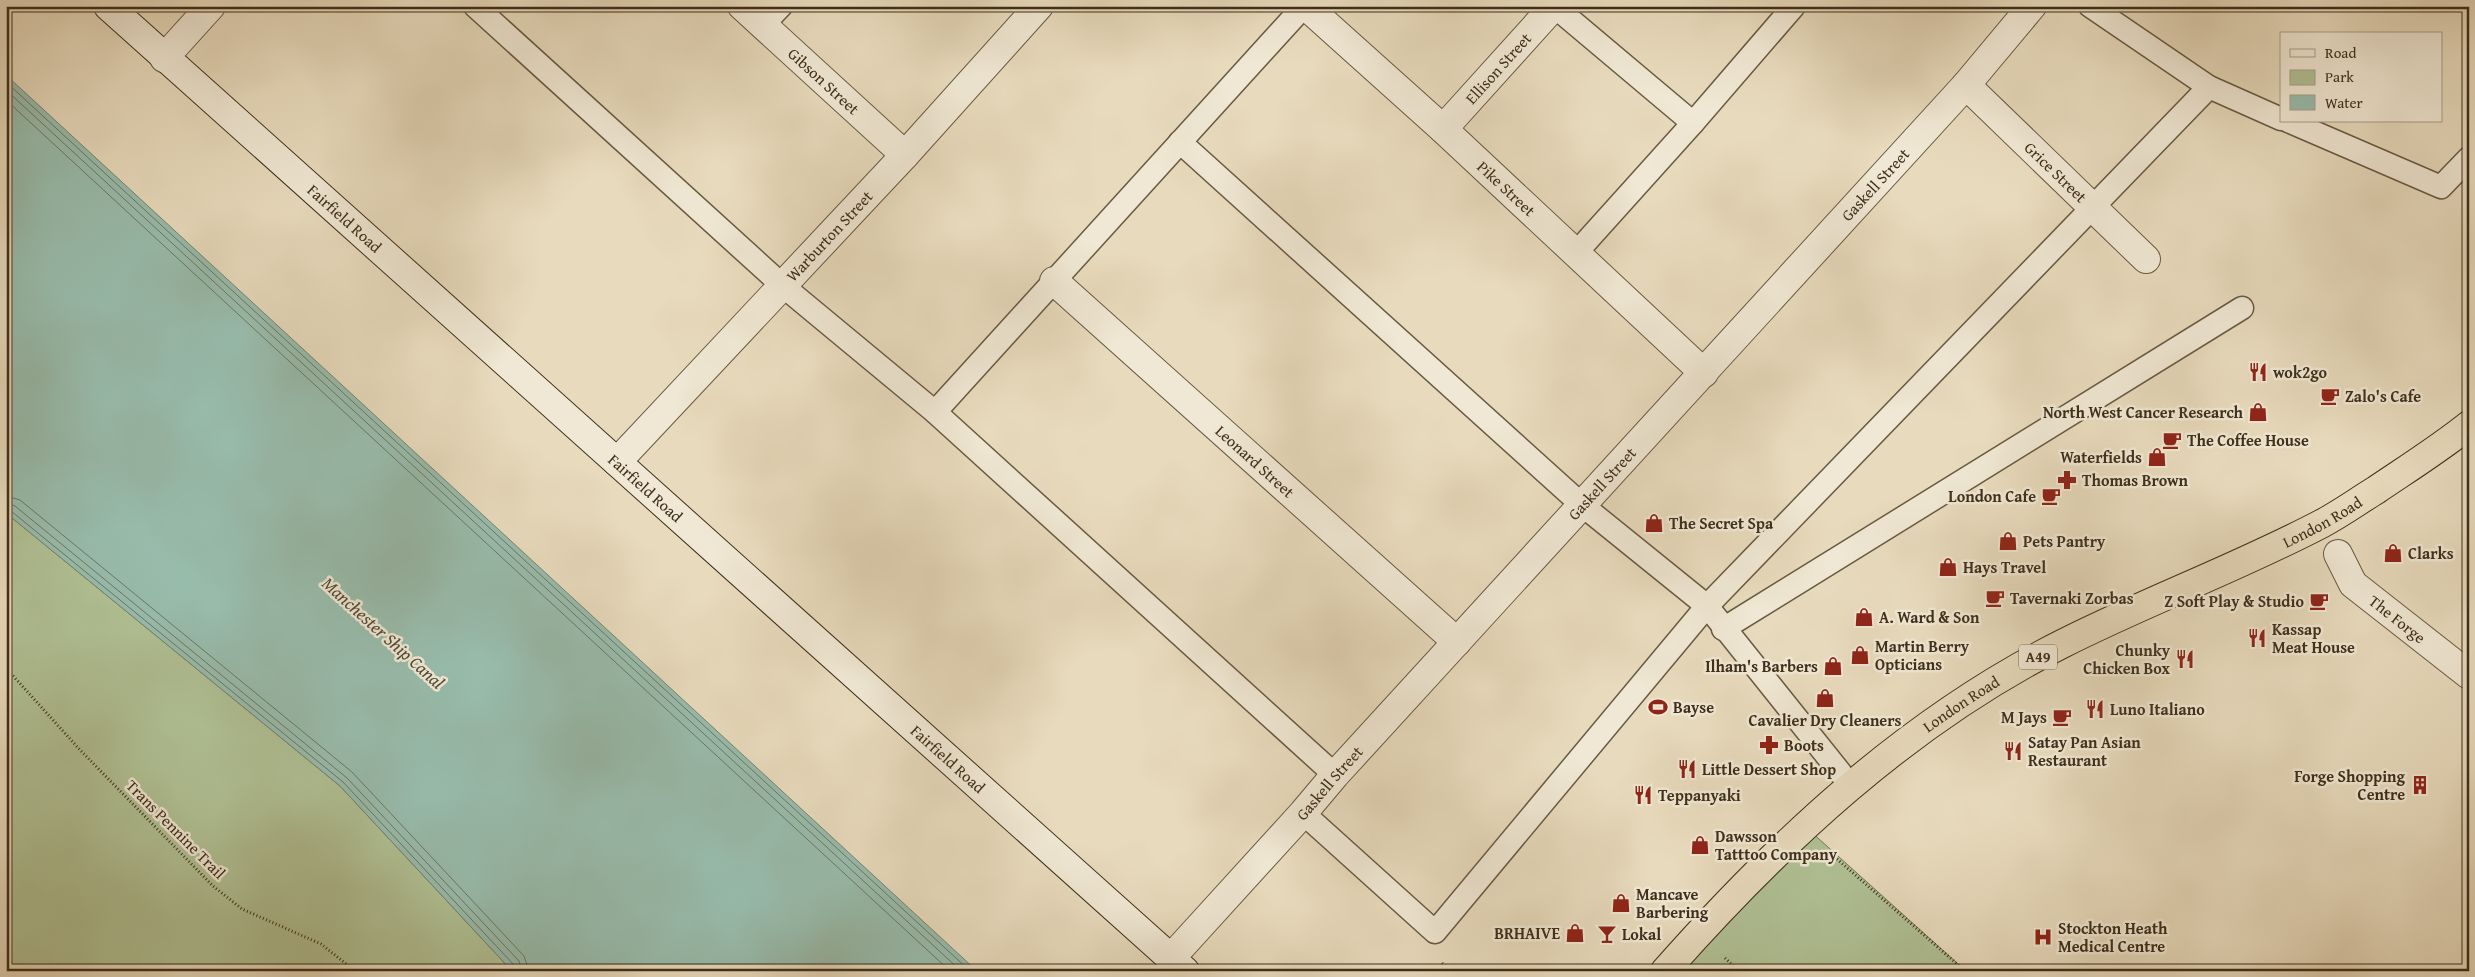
<svg xmlns="http://www.w3.org/2000/svg" width="2475" height="977" font-family="'Gentium Book Plus',serif">
	<style>
		.green { fill: #b0c195; stroke: #777858 }
		.water { fill: #98bcac; stroke: #748472 }
		.lines { fill: none; stroke-linecap: round; stroke-linejoin: round }
		.shore { stroke: #6b7663; stroke-width: 1 }
		.service-casing { stroke: #685a43; stroke-width: 25 }
		.pedestrian-casing { stroke: #685a43; stroke-width: 30 }
		.minor-casing { stroke: #685a43; stroke-width: 30 }
		.secondary-casing { stroke: #3e2f1a; stroke-width: 30 }
		.trunk-casing { stroke: #3e2f1a; stroke-width: 30 }
		.path { stroke: #3e2f1a; stroke-width: 3; stroke-dasharray: 1 2.5; stroke-linecap: butt }
		.service { stroke: #f0e8d4; stroke-width: 22 }
		.pedestrian { stroke: #f0e8d4; stroke-width: 28 }
		.minor { stroke: #f0e8d4; stroke-width: 28 }
		.secondary { stroke: #f0e8d4; stroke-width: 28 }
		.trunk { stroke: #e8dbbd; stroke-width: 28 }
		.labels { text-anchor: middle; stroke-width: 5; stroke-linejoin: round; paint-order: stroke }
		.shield { fill: #f0e8d4; stroke: #736652; stroke-width: 1 }
		.shield-label { font-size: 15px; font-weight: bold; fill: #3e2f1a }
		.street-label { font-size: 16px; fill: #3e2f1a; stroke: #f0e8d4 }
		.poi-label { font-size: 16px; font-weight: bold; fill: #3e2f1a; stroke: #f0e8d4; text-anchor: start }
		.water-label { font-size: 18px; font-style: italic; fill: #504b37; stroke: #f0e8d4 }
	</style>
	<rect width="100%" height="100%" fill="#e8dbbd"/>
	<filter id="stains"><feTurbulence type="fractalNoise" baseFrequency=".004" numOctaves="4"/><feColorMatrix values="0 0 0 0 .2 0 0 0 0 .09 0 0 0 0 .02 0 0 0 .5 -.17"/></filter>
	<radialGradient id="worn" r=".72"><stop offset=".6" stop-color="#630" stop-opacity="0"/><stop offset="1" stop-color="#630" stop-opacity=".3"/></radialGradient>
	<g class="green">
		<polygon points="6,513 340,786 512,971 6,971"/>
		<polygon points="1809,830 1966,971 1684,971"/>
	</g>
	<polygon class="water" points="6,75 977,971 512,971 340,786 6,513"/>
	<g class="lines">
		<g class="shore">
			<polyline points="6,82 970,971"/>
			<polyline points="6,90 961,971"/>
			<polyline points="6,100 950,971"/>
			<polyline points="6,496 20,500 352,772 524,956 529,971"/>
			<polyline points="6,503 15,506 347,778 519,961 522,971"/>
			<polyline points="6,509 11,511 343,782 514,965 516,971"/>
		</g>
		<g class="service-casing">
			<g id="service">
				<polyline points="475,6 783,286 935,412 1335,775"/>
				<polyline points="1554,6 1693,123"/>
				<polyline points="2090,6 2209,87 2281,119"/>
				<polyline points="763,25 781,6"/>
				<polyline points="2288,121 2441,187 2469,158"/>
				<polyline points="1180,142 1582,505 1707,606 1851,786"/>
				<polyline points="1575,254 1693,123 1794,6"/>
				<polyline points="935,412 1304,6"/>
				<polyline points="1723,629 2242,308"/>
				<polyline points="1303,813 1435,932 1707,606 2209,87"/>
			</g>
		</g>
		<g class="pedestrian-casing">
			<g id="pedestrian">
				<path id="s1" d="M2338,554L2353,584L2469,675"/>
			</g>
		</g>
		<g class="minor-casing">
			<g id="minor">
				<path id="s2" d="M742,6L905,155"/>
				<path id="s3" d="M1306,6L1443,129L1704,373"/>
				<polyline points="164,58 211,6"/>
				<path id="s4" d="M1966,85L2146,259"/>
				<path id="s5" d="M1443,129L1554,6"/>
				<path id="s6" d="M1054,281L1457,642"/>
				<path id="s7" d="M617,462L905,155L1039,6"/>
				<path id="s8" d="M1171,958L1303,813L1335,775L1966,85L2032,6"/>
			</g>
		</g>
		<g class="secondary-casing">
			<g id="secondary">
				<path id="s9" d="M108,6L1185,971"/>
			</g>
		</g>
		<g class="trunk-casing">
			<g id="trunk">
				<path id="s10" d="M1665,971C1779,842 1907,722 2062,644C2147,601 2237,568 2321,524C2340,514 2358,501 2376,490C2407,469 2439,449 2469,425"/>
			</g>
		</g>
		<g class="path">
			<polyline points="6,668 81,751 213,886 242,909 321,944 355,971"/>
			<polyline points="1829,852 1965,971"/>
			<polyline points="1725,958 1739,971"/>
			<polyline points="1442,963 1451,971"/>
		</g>
		<use href="#service" class="service"/>
		<use href="#pedestrian" class="pedestrian"/>
		<use href="#minor" class="minor"/>
		<use href="#secondary" class="secondary"/>
		<use href="#trunk" class="trunk"/>
	</g>
	<defs>
		<g id="restaurant-bare" transform="scale(1.5)"><path d="M-5-6h1v4h1v-4h1v4h1v-4h1v5L-1.5 .5V6h-2V.5L-5-1ZM5-6V6H3V1.5H1.5Q1.5-4 5-6Z" fill="#8f2418" stroke="#f0e8d4" stroke-width="2.5" paint-order="stroke"/></g>
		<g id="cafe-bare" transform="scale(1.5)"><path d="M-5.5-4.5H6V0H3Q3 3.5 0 3.5H-2.5Q-5.5 3.5-5.5 0ZM3-3.2v2h1.7v-2ZM-6 4.5H4V6H-6Z" fill="#8f2418" stroke="#f0e8d4" stroke-width="2.5" paint-order="stroke"/></g>
		<g id="shop-bare" transform="scale(1.5)"><path d="M-5-2.5h2.3a2.7 3.5 0 0 1 5.4 0H5L5.5 6h-11ZM-1.5-2.5h3a1.5 2.3 0 0 0-3 0Z" fill="#8f2418" stroke="#f0e8d4" stroke-width="2.5" paint-order="stroke"/></g>
		<g id="pharmacy-bare" transform="scale(1.5)"><path d="M-2-6h4v4h4v4h-4v4h-4v-4h-4v-4h4Z" fill="#8f2418" stroke="#f0e8d4" stroke-width="2.5" paint-order="stroke"/></g>
		<g id="stadium-bare" transform="scale(1.5)"><path d="M0-5a6.5 5 0 1 0 0 10a6.5 5 0 1 0 0-10ZM-3.5-1.8h7v3.6h-7Z" fill="#8f2418" stroke="#f0e8d4" stroke-width="2.5" paint-order="stroke"/></g>
		<g id="building-bare" transform="scale(1.5)"><path d="M-4-6H4V6H1V3H-1V6H-4ZM-2.5-4.3h1.7v1.8h-1.7ZM.8-4.3h1.7v1.8H.8ZM-2.5-1h1.7V.8h-1.7ZM.8-1h1.7V.8H.8Z" fill="#8f2418" stroke="#f0e8d4" stroke-width="2.5" paint-order="stroke"/></g>
		<g id="bar-bare" transform="scale(1.5)"><path d="M-6-5H6L.8 .8V4.5H3.5V6h-7V4.5H-.8V.8Z" fill="#8f2418" stroke="#f0e8d4" stroke-width="2.5" paint-order="stroke"/></g>
		<g id="hospital-bare" transform="scale(1.5)"><path d="M-5-5h3v3.5h4V-5h3V5h-3V1.5h-4V5h-3Z" fill="#8f2418" stroke="#f0e8d4" stroke-width="2.5" paint-order="stroke"/></g>
	</defs>
	<g fill-rule="evenodd">
		<use href="#restaurant-bare" x="2258" y="372"/>
		<use href="#cafe-bare" x="2330" y="396"/>
		<use href="#shop-bare" x="2258" y="412"/>
		<use href="#cafe-bare" x="2172" y="440"/>
		<use href="#shop-bare" x="2157" y="457"/>
		<use href="#pharmacy-bare" x="2067" y="480"/>
		<use href="#cafe-bare" x="2051" y="496"/>
		<use href="#shop-bare" x="1654" y="523"/>
		<use href="#shop-bare" x="2008" y="541"/>
		<use href="#shop-bare" x="2393" y="553"/>
		<use href="#shop-bare" x="1948" y="567"/>
		<use href="#cafe-bare" x="1995" y="598"/>
		<use href="#cafe-bare" x="2319" y="601"/>
		<use href="#shop-bare" x="1864" y="617"/>
		<use href="#restaurant-bare" x="2257" y="638"/>
		<use href="#shop-bare" x="1860" y="655"/>
		<use href="#restaurant-bare" x="2185" y="659"/>
		<use href="#shop-bare" x="1833" y="666"/>
		<use href="#shop-bare" x="1825" y="698"/>
		<use href="#stadium-bare" x="1658" y="707"/>
		<use href="#restaurant-bare" x="2095" y="709"/>
		<use href="#cafe-bare" x="2062" y="717"/>
		<use href="#pharmacy-bare" x="1769" y="745"/>
		<use href="#restaurant-bare" x="2013" y="751"/>
		<use href="#restaurant-bare" x="1687" y="769"/>
		<use href="#building-bare" x="2420" y="785"/>
		<use href="#restaurant-bare" x="1643" y="795"/>
		<use href="#shop-bare" x="1700" y="845"/>
		<use href="#shop-bare" x="1621" y="903"/>
		<use href="#shop-bare" x="1575" y="933"/>
		<use href="#bar-bare" x="1607" y="934"/>
		<use href="#hospital-bare" x="2043" y="937"/>
	</g>
	<g class="labels">
		<rect class="shield" x="2019" y="644.5" width="38" height="25" rx="4"/>
		<g class="shield-label">
			<text x="2038" y="662">A49</text>
		</g>
		<g class="street-label">
			<text dy="6" stroke="none"><textPath href="#s5" startOffset="82">Ellison Street</textPath></text>
			<text dy="6" stroke="none"><textPath href="#s2" startOffset="111">Gibson Street</textPath></text>
			<text dy="6" stroke="none"><textPath href="#s4" startOffset="125">Grice Street</textPath></text>
			<text dy="6" stroke="none"><textPath href="#s8" startOffset="1046">Gaskell Street</textPath></text>
			<text dy="6" stroke="none"><textPath href="#s3" startOffset="271">Pike Street</textPath></text>
			<text dy="6" stroke="none"><textPath href="#s9" startOffset="318">Fairfield Road</textPath></text>
			<text dy="6" stroke="none"><textPath href="#s7" startOffset="310">Warburton Street</textPath></text>
			<text dy="6" stroke="none"><textPath href="#s6" startOffset="270">Leonard Street</textPath></text>
			<text dy="6" stroke="none"><textPath href="#s8" startOffset="641">Gaskell Street</textPath></text>
			<text dy="6" stroke="none"><textPath href="#s9" startOffset="722">Fairfield Road</textPath></text>
			<text dy="6" stroke="none"><textPath href="#s10" startOffset="805">London Road</textPath></text>
			<text dy="6" stroke="none"><textPath href="#s1" startOffset="90">The Forge</textPath></text>
			<text dy="6" stroke="none"><textPath href="#s10" startOffset="400">London Road</textPath></text>
			<text dy="6" stroke="none"><textPath href="#s9" startOffset="1128">Fairfield Road</textPath></text>
			<text dy="6" stroke="none"><textPath href="#s8" startOffset="236">Gaskell Street</textPath></text>
			<text transform="translate(176 829) rotate(45)" y="6">Trans Pennine Trail</text>
		</g>
		<g class="poi-label">
			<text x="2273" y="378">wok2go</text>
			<text x="2345" y="402">Zalo's Cafe</text>
			<text x="2243" y="418" text-anchor="end">North West Cancer Research</text>
			<text x="2187" y="446">The Coffee House</text>
			<text x="2142" y="463" text-anchor="end">Waterfields</text>
			<text x="2082" y="486">Thomas Brown</text>
			<text x="2036" y="502" text-anchor="end">London Cafe</text>
			<text x="1669" y="529">The Secret Spa</text>
			<text x="2023" y="547">Pets Pantry</text>
			<text x="2408" y="559">Clarks</text>
			<text x="1963" y="573">Hays Travel</text>
			<text x="2010" y="604">Tavernaki Zorbas</text>
			<text x="2304" y="607" text-anchor="end">Z Soft Play &amp; Studio</text>
			<text x="1879" y="623">A. Ward &amp; Son</text>
			<text x="2272" y="635">Kassap<tspan x="2272" dy="18">Meat House</tspan></text>
			<text x="1875" y="652">Martin Berry<tspan x="1875" dy="18">Opticians</tspan></text>
			<text x="2170" y="656" text-anchor="end">Chunky<tspan x="2170" dy="18">Chicken Box</tspan></text>
			<text x="1818" y="672" text-anchor="end">Ilham's Barbers</text>
			<text x="1673" y="713">Bayse</text>
			<text x="2110" y="715">Luno Italiano</text>
			<text x="2047" y="723" text-anchor="end">M Jays</text>
			<text x="1825" y="726" text-anchor="middle">Cavalier Dry Cleaners</text>
			<text x="2028" y="748">Satay Pan Asian<tspan x="2028" dy="18">Restaurant</tspan></text>
			<text x="1784" y="751">Boots</text>
			<text x="1702" y="775">Little Dessert Shop</text>
			<text x="2405" y="782" text-anchor="end">Forge Shopping<tspan x="2405" dy="18">Centre</tspan></text>
			<text x="1658" y="801">Teppanyaki</text>
			<text x="1715" y="842">Dawsson<tspan x="1715" dy="18">Tatttoo Company</tspan></text>
			<text x="1636" y="900">Mancave<tspan x="1636" dy="18">Barbering</tspan></text>
			<text x="2058" y="934">Stockton Heath<tspan x="2058" dy="18">Medical Centre</tspan></text>
			<text x="1560" y="939" text-anchor="end">BRHAIVE</text>
			<text x="1622" y="940">Lokal</text>
		</g>
		<g class="water-label">
			<text transform="translate(383 633) rotate(42)" y="6">Manchester Ship Canal</text>
		</g>
	</g>
	<rect width="2475" height="977" fill="none" stroke="#e8dbbd" stroke-width="25"/>
	<rect x="8" y="8" width="2460" height="962" fill="none" stroke="#3e2f1a" stroke-width="2.5"/>
	<rect x="12" y="12" width="2450" height="952" fill="none" stroke="#3e2f1a"/>
	<rect x="2280" y="32" width="162" height="90" fill="#f0e8d4" stroke="#a99e8a"/>
	<rect x="2290" y="49" width="25" height="8" fill="#f0e8d4" stroke="#a99e8a"/>
	<text x="2325" y="58" font-size="15" fill="#3e2f1a">Road</text>
	<rect x="2290" y="70" width="25" height="15" fill="#b0c195" stroke="#a99e8a"/>
	<text x="2325" y="82" font-size="15" fill="#3e2f1a">Park</text>
	<rect x="2290" y="95" width="25" height="15" fill="#98bcac" stroke="#a99e8a"/>
	<text x="2325" y="108" font-size="15" fill="#3e2f1a">Water</text>
	<rect width="100%" height="100%" filter="url(#stains)"/>
	<rect width="100%" height="100%" fill="url(#worn)"/>
</svg>
